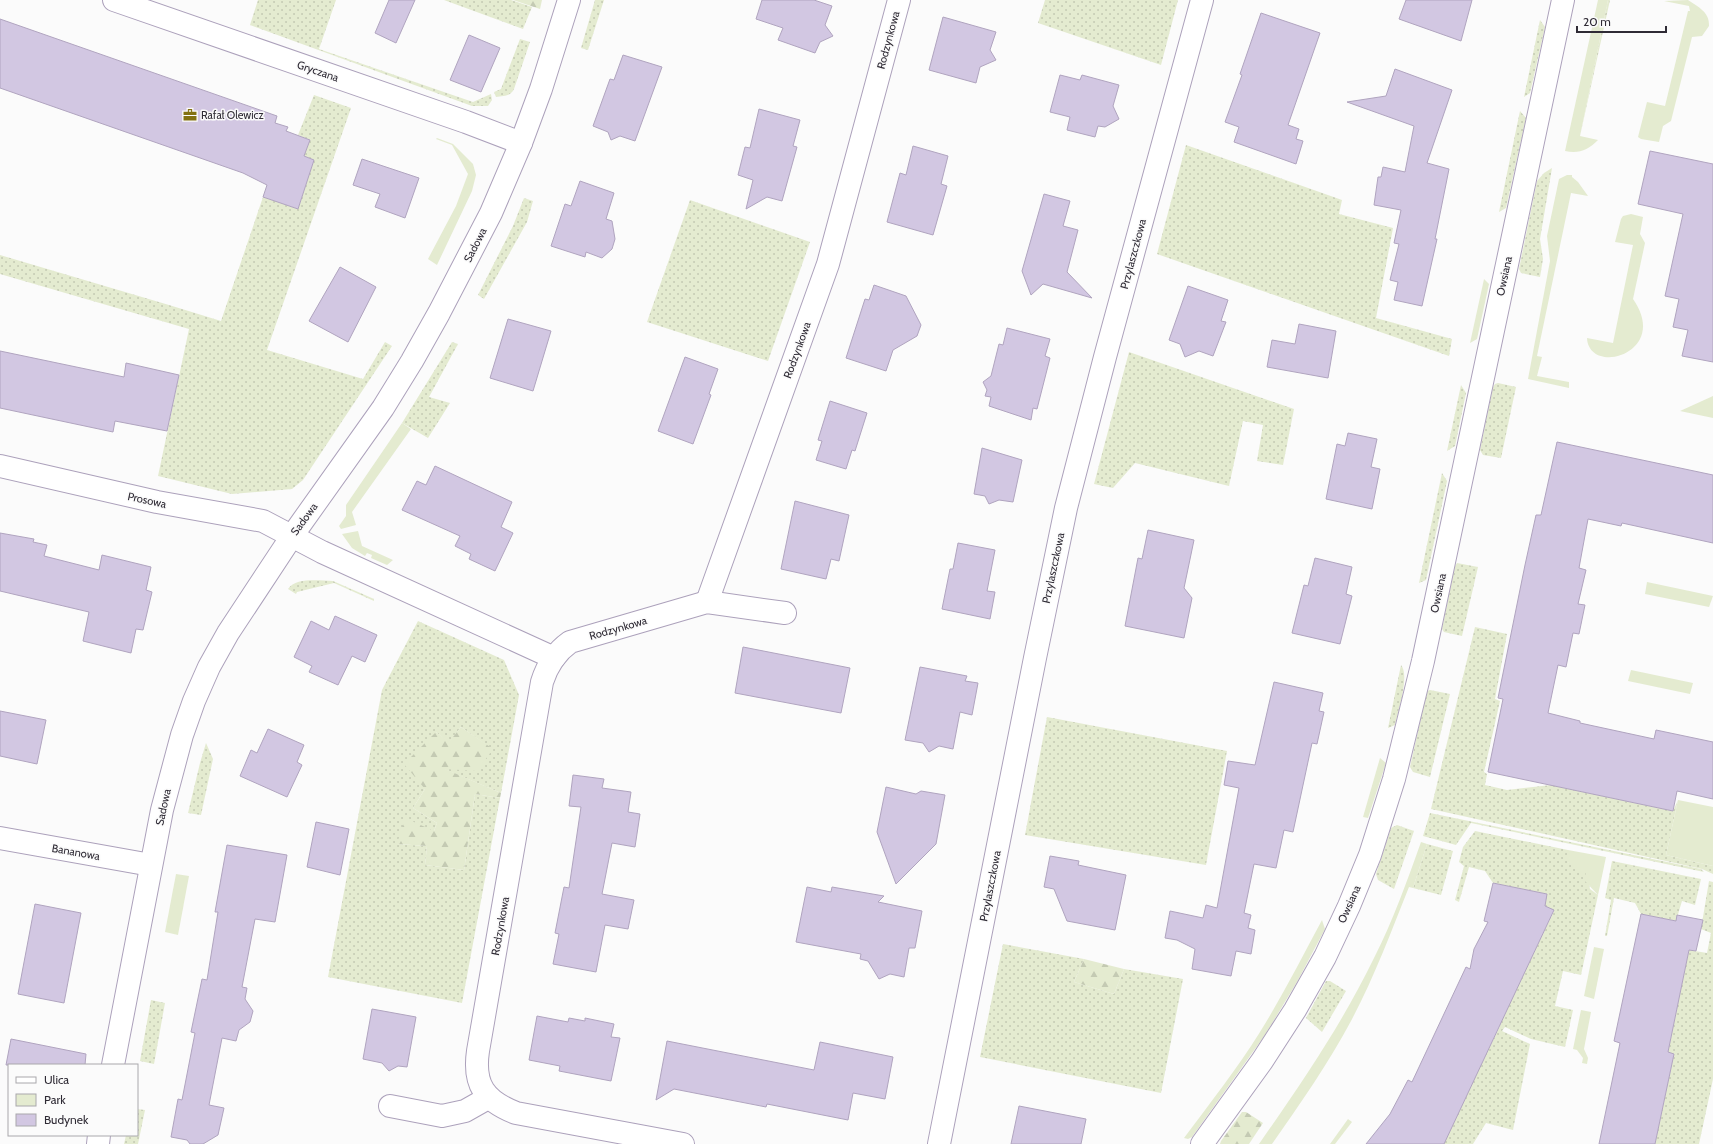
<svg xmlns="http://www.w3.org/2000/svg" width="1713" height="1144" font-family="Cabin,sans-serif">
	<style>
		.grass { fill: url(#grass-dots) }
		.forest { fill: url(#forest-firs) }
		.green { fill: #e4ebd0 }
		.building { fill: #d2c7e2; stroke: #b0a4bf }
		.lines { fill: none; stroke-linecap: round; stroke-linejoin: round }
		.street-casing { stroke: #aca1bb; stroke-width: 24 }
		.street { stroke: #fff; stroke-width: 22 }
		.labels { text-anchor: middle; stroke-width: 3; stroke-linejoin: round; paint-order: stroke }
		.street-label { font-size: 11px; fill: #2f2b35; stroke: #fbfbfb }
		.poi-label { font-size: 11px; fill: #2f2b35; stroke: #fbfbfb; text-anchor: start }
	</style>
	<defs>
		<pattern id="grass-dots" width="8" height="8" patternUnits="userSpaceOnUse"><rect width="8" height="8" fill="#e4ebd0"/><path d="M2 2h.1M6 6h.1" fill="none" stroke="#c4cab3" stroke-width="1.8" stroke-linecap="round"/></pattern>
		<pattern id="forest-firs" width="22" height="20" patternUnits="userSpaceOnUse"><rect width="22" height="20" fill="#e4ebd0"/><path d="M5 1l3.5 6h-7zM16 11l3.5 6h-7z" fill="#c4cab3"/></pattern>
	</defs>
	<rect width="100%" height="100%" fill="#fbfbfb"/>
	<g class="grass">
		<polygon points="258,0 336,0 319,49 473,102 491,94 492,100 488,106 472,106 250,25"/>
		<polygon points="444,0 511,0 532,7 523,29"/>
		<polygon points="595,0 604,0 588,50 581,48"/>
		<polygon points="1045,0 1178,0 1161,65 1038,23"/>
		<polygon points="1608,0 1610,0 1580,136"/>
		<polygon points="1540,20 1545,27 1530,93 1524,97"/>
		<path d="M520,39L530,42L514,89C510,97 503,96 496,97L494,92L501,89Z"/>
		<polygon points="314,95 351,108 267,350 363,379 385,342 392,346 303,480 292,489 232,494 158,476 189,329 0,274 0,255 169,305 221,321 263,197 298,209 314,160 304,156 310,140 298,135"/>
		<polygon points="1520,111 1526,118 1506,208 1499,212"/>
		<polygon points="1186,145 1342,200 1339,214 1393,228 1376,318 1452,339 1449,356 1157,254"/>
		<polygon points="1552,168 1540,239 1543,259 1540,277 1521,273 1519,269 1537,181 1544,173"/>
		<polygon points="524,198 533,201 527,222 484,299 478,295 513,226"/>
		<polygon points="690,200 810,242 768,361 647,322"/>
		<polygon points="452,342 458,344 429,397 450,403 428,438 402,423"/>
		<polygon points="1129,352 1294,409 1283,465 1257,461 1263,425 1243,421 1229,486 1135,463 1113,488 1094,484"/>
		<polygon points="1498,383 1516,387 1501,458 1483,455 1480,450 1493,387 1495,384"/>
		<polygon points="1461,385 1466,393 1455,446 1447,451"/>
		<polygon points="1442,473 1447,481 1426,580 1419,583"/>
		<polygon points="1457,563 1478,567 1462,636 1444,632 1442,629 1455,566"/>
		<path d="M333,581L374,599V601L334,583L297,592L296,594L288,589C296,577 320,581 333,581Z"/>
		<polygon points="418,621 504,660 519,695 501,793 444,769 492,749 461,727 449,743 436,732 425,789 413,808 437,823 434,831 397,844 427,846 425,865 464,870 475,794 500,798 462,1003 328,977 382,690"/>
		<polygon points="1475,627 1507,634 1495,699 1500,701 1484,772 1487,774 1485,785 1507,790 1551,785 1553,779 1564,788 1673,811 1678,800 1666,855 1713,866 1713,874 1702,869 1431,809"/>
		<path d="M1401,665C1410,675 1398,712 1395,725L1388,728Z"/>
		<polygon points="1430,690 1450,694 1430,777 1413,772 1410,767 1427,691"/>
		<polygon points="1047,717 1227,751 1206,865 1025,835"/>
		<polygon points="206,743 213,759 201,815 188,813 200,763"/>
		<polygon points="1430,813 1701,869 1704,872 1471,823 1456,845 1423,836"/>
		<polygon points="1397,825 1414,831 1394,889 1378,880 1376,874 1391,828"/>
		<polygon points="1475,831 1568,850 1568,862 1586,870 1590,889 1598,895 1581,975 1563,971 1555,1006 1573,1010 1565,1047 1531,1039 1505,1027 1502,1031 1530,1044 1513,1130 1486,1123 1473,1144 1442,1144 1500,1026 1499,1025 1554,911 1545,906 1547,894 1493,883 1485,871 1469,867 1459,902 1455,900 1464,866 1459,862 1463,847"/>
		<polygon points="1427,844 1453,851 1441,895 1413,888"/>
		<polygon points="1612,861 1701,879 1695,905 1682,901 1676,921 1641,914 1635,903 1614,898 1607,936 1605,936 1611,900 1605,898"/>
		<polygon points="1709,881 1713,882 1713,1079 1699,1144 1655,1144 1674,1054 1668,1052 1689,950 1707,953 1711,933 1701,929"/>
		<polygon points="1003,944 1084,959 1074,982 1114,994 1124,969 1183,979 1161,1093 980,1057"/>
		<polygon points="1326,981 1330,981 1346,991 1322,1032 1306,1018"/>
		<polygon points="151,1000 165,1003 154,1064 140,1061"/>
		<polygon points="137,1109 145,1110 138,1144 124,1144 126,1135 137,1135"/>
	</g>
	<g class="forest">
		<polygon points="513,0 542,0 540,9"/>
		<polygon points="461,727 493,749 477,771 445,769 501,793 500,798 475,794 464,870 425,865 427,846 397,844 405,818 434,831 437,823 413,808 425,789 404,764 436,732 449,742"/>
		<polygon points="1084,959 1124,969 1114,994 1074,982"/>
		<polygon points="1242,1112 1246,1112 1263,1123 1249,1144 1220,1144 1221,1141"/>
	</g>
	<g class="green">
		<path d="M1598,0H1608L1580,136L1598,140C1588,150 1579,154 1565,151Z"/>
		<path d="M1688,0C1698,7 1710,12 1709,26L1702,36L1692,37L1671,121L1663,126L1659,142L1641,139L1638,137L1647,102L1665,106L1688,11H1690L1689,6L1664,1Z"/>
		<polygon points="437,138 453,144 473,164 476,175 472,191 437,265 428,259 456,206 468,174 452,145 436,139"/>
		<polygon points="1567,175 1572,175 1572,177 1578,182 1588,196 1571,193 1537,356 1542,357 1537,376 1569,382 1569,388 1528,379 1550,261 1547,236 1559,179"/>
		<path d="M1631,214L1643,217L1640,234L1645,243L1633,299C1671,353 1589,377 1587,338L1613,343L1633,245L1615,242L1621,219L1623,216Z"/>
		<polygon points="1484,279 1489,284 1477,339 1470,343"/>
		<polygon points="1713,396 1713,418 1680,411"/>
		<polygon points="402,423 411,429 352,512 356,525 341,529 339,526 346,516 346,505"/>
		<polygon points="358,531 362,546 393,560 387,565 371,558 372,555 367,553 365,556 352,548 342,534"/>
		<polygon points="1647,582 1713,596 1709,607 1645,594"/>
		<polygon points="1631,670 1693,683 1690,694 1628,681"/>
		<polygon points="1380,758 1386,763 1368,818 1363,817"/>
		<polygon points="1678,800 1713,807 1713,866 1666,855"/>
		<path d="M1421,842L1427,844L1413,888L1409,887C1391,932 1374,978 1351,1021C1328,1064 1300,1104 1272,1144H1259C1301,1084 1342,1024 1374,958C1393,921 1407,881 1421,842Z"/>
		<polygon points="1568,850 1606,857 1598,895 1585,881 1586,870 1582,872 1568,862"/>
		<polygon points="176,874 189,876 178,935 165,932"/>
		<path d="M1322,920L1325,929L1297,982L1265,1035L1192,1137L1188,1139L1184,1138C1210,1103 1237,1069 1260,1032C1283,995 1302,957 1322,920Z"/>
		<polygon points="1594,947 1604,949 1594,999 1584,996"/>
		<polygon points="1581,1010 1591,1012 1584,1049 1588,1058 1587,1064 1582,1063 1583,1058 1577,1050 1573,1049"/>
		<polygon points="1348,1119 1352,1122 1335,1144 1330,1144"/>
	</g>
	<g class="building">
		<polygon points="389,0 415,0 396,43 375,33"/>
		<polygon points="762,0 814,0 832,6 825,25 833,36 820,42 815,53 778,40 783,28 756,19"/>
		<polygon points="1406,0 1472,0 1461,41 1399,19"/>
		<polygon points="1261,13 1320,33 1288,125 1299,129 1296,139 1303,141 1296,164 1234,142 1239,127 1225,122 1242,75 1240,74"/>
		<polygon points="943,17 996,32 990,50 996,60 980,67 976,83 929,70"/>
		<polygon points="0,19 277,116 275,123 288,127 286,131 310,140 304,156 314,160 298,209 263,197 267,185 243,173 0,88"/>
		<polygon points="469,35 500,48 481,92 450,80"/>
		<polygon points="623,55 662,67 635,141 620,136 611,140 608,132 593,126 610,79 614,80"/>
		<polygon points="1395,69 1452,90 1427,163 1449,169 1435,239 1437,239 1422,306 1394,300 1398,282 1390,280 1399,244 1394,243 1401,210 1374,205 1378,177 1381,177 1383,167 1405,172 1414,126 1347,102 1386,96"/>
		<polygon points="1060,75 1080,80 1082,75 1119,85 1113,106 1119,119 1105,127 1098,126 1095,137 1067,130 1070,117 1050,112"/>
		<polygon points="759,109 800,120 793,146 797,147 782,201 767,197 746,209 753,180 738,175 745,147 750,148"/>
		<polygon points="913,146 948,156 941,184 947,186 933,235 887,222 900,173 906,175"/>
		<polygon points="1650,151 1713,164 1713,362 1682,356 1688,330 1673,327 1679,299 1665,296 1683,214 1638,204"/>
		<polygon points="362,159 419,178 405,218 375,207 380,194 353,185"/>
		<polygon points="580,181 614,193 606,219 612,221 615,239 612,249 602,258 586,252 585,257 551,246 565,204 571,206"/>
		<polygon points="1044,194 1070,201 1063,226 1078,230 1067,272 1092,298 1043,284 1031,295 1022,271"/>
		<polygon points="340,267 376,287 348,342 309,321"/>
		<polygon points="874,285 906,296 921,325 917,336 893,350 886,371 846,358 865,299 869,300"/>
		<polygon points="1188,286 1228,300 1221,321 1226,322 1213,356 1199,351 1185,357 1180,344 1169,340"/>
		<polygon points="508,319 551,331 533,391 490,378"/>
		<polygon points="1299,324 1336,331 1328,378 1267,367 1272,340 1295,344"/>
		<polygon points="1007,328 1050,339 1045,356 1050,358 1037,409 1033,408 1031,420 989,406 991,397 985,396 987,390 983,382 991,376 999,344 1003,345"/>
		<polygon points="0,351 124,377 126,363 179,375 167,431 115,421 113,432 0,408"/>
		<polygon points="685,357 718,369 709,394 711,395 693,444 658,431"/>
		<polygon points="830,401 867,413 855,451 852,450 846,469 816,460 822,441 818,440"/>
		<polygon points="1348,433 1377,439 1371,467 1380,469 1372,509 1326,499 1337,444 1345,446"/>
		<polygon points="1557,442 1713,475 1713,543 1622,523 1621,526 1588,519 1579,568 1586,570 1578,604 1585,605 1579,634 1573,633 1566,667 1558,665 1548,713 1580,721 1580,723 1654,739 1656,730 1713,742 1713,799 1677,791 1673,811 1488,772 1503,699 1498,698 1525,565 1536,515 1541,515"/>
		<polygon points="982,448 1022,460 1013,502 999,500 989,504 985,496 974,494"/>
		<polygon points="435,466 512,502 501,527 513,533 495,571 469,559 471,554 455,546 460,536 402,510 417,481 426,485"/>
		<polygon points="795,501 849,515 839,561 831,559 826,579 781,569"/>
		<polygon points="1148,530 1194,540 1184,588 1192,598 1184,638 1125,626 1138,558 1142,559"/>
		<polygon points="0,533 34,539 33,542 47,545 44,556 99,570 102,555 151,567 146,590 152,592 143,630 136,629 131,653 83,641 89,612 0,591"/>
		<polygon points="958,543 995,550 987,591 995,592 990,619 942,609 950,569 953,569"/>
		<polygon points="1315,558 1352,567 1346,594 1352,596 1340,644 1292,633 1304,585 1308,586"/>
		<polygon points="335,616 377,635 365,662 352,656 338,685 309,672 312,666 294,657 311,621 329,630"/>
		<polygon points="743,647 850,668 841,713 735,693"/>
		<polygon points="920,667 967,676 965,681 978,683 972,715 960,712 953,749 939,746 929,752 923,743 905,740"/>
		<polygon points="1274,682 1323,693 1319,711 1324,712 1317,744 1312,743 1293,832 1284,830 1276,868 1254,864 1244,913 1251,915 1248,928 1255,930 1251,954 1236,951 1231,976 1192,969 1195,949 1177,940 1165,938 1170,911 1203,918 1206,905 1217,908 1239,788 1224,785 1228,761 1255,765"/>
		<polygon points="0,711 46,720 37,764 0,756"/>
		<polygon points="268,729 304,745 297,762 302,765 287,797 240,776 251,750 257,753"/>
		<polygon points="573,775 604,779 602,788 631,792 628,812 640,814 635,847 612,843 602,894 634,900 628,929 605,925 596,972 553,964 559,934 555,933 564,887 569,888 581,807 569,806"/>
		<polygon points="886,787 916,794 921,791 945,795 936,844 896,884 877,832"/>
		<polygon points="316,822 349,829 340,875 307,867"/>
		<polygon points="227,845 287,855 275,922 255,919 242,987 247,988 245,999 253,1011 250,1022 239,1030 236,1041 222,1038 209,1105 224,1108 218,1135 203,1144 190,1144 187,1140 171,1137 178,1099 182,1100 195,1033 191,1032 202,979 207,980 218,912 215,912"/>
		<polygon points="1050,856 1079,861 1078,865 1126,875 1115,930 1067,921 1054,889 1044,887"/>
		<polygon points="1493,883 1547,894 1545,906 1554,910 1444,1144 1366,1144 1390,1114 1408,1080 1412,1082 1466,967 1470,969 1474,949 1488,922 1484,921"/>
		<polygon points="807,887 831,892 832,887 884,896 878,902 922,911 915,948 909,948 904,977 890,974 879,979 868,961 860,959 861,954 796,942"/>
		<polygon points="35,904 81,913 64,1003 18,994"/>
		<polygon points="1641,914 1676,921 1677,915 1703,920 1696,951 1689,950 1668,1052 1674,1054 1655,1144 1599,1144 1620,1043 1614,1041"/>
		<polygon points="372,1009 416,1017 407,1067 398,1066 389,1071 382,1063 363,1059"/>
		<polygon points="537,1016 568,1022 569,1018 585,1021 585,1018 614,1024 611,1037 620,1038 611,1081 559,1071 560,1066 529,1060"/>
		<polygon points="11,1039 86,1054 85,1065 6,1065"/>
		<polygon points="667,1041 814,1070 820,1042 893,1057 885,1099 853,1093 848,1120 767,1104 766,1107 674,1089 656,1100"/>
		<polygon points="1019,1106 1086,1119 1081,1144 1011,1144"/>
	</g>
	<g class="lines">
		<g class="street-casing">
			<g id="street">
				<polyline points="114,0 466,122 521,143"/>
				<polyline points="0,466 157,502 263,521 322,552 554,658"/>
				<polyline points="707,602 828,264 899,0"/>
				<polyline points="0,838 151,865"/>
				<polyline points="113,1065 162,810 182,735 194,701 209,667 228,633 292,536 383,408 412,361 439,313 491,213 521,143 541,89 569,0"/>
				<polyline points="390,1106 442,1116 465,1111 488,1098"/>
				<polyline points="98,1144 99,1135"/>
				<path d="M683,1144L516,1113C485,1101 473,1085 478,1051L542,682C547,666 556,652 570,642L707,602L785,613"/>
				<polyline points="939,1144 1035,658 1066,508 1105,357 1202,0"/>
				<polyline points="1202,1144 1262,1061 1295,1010 1325,957 1349,906 1370,855 1394,779 1423,661 1563,0"/>
			</g>
		</g>
		<use href="#street" class="street"/>
	</g>
	<defs>
		<g id="office-bare" transform="scale(1.08)"><path d="M-6-3h4V-5.5h4V-3h4V5H-6ZM-1-4.5V-3h2v-1.5ZM-6 0V1H6V0Z" fill="#837111" stroke="#fbfbfb" stroke-width="2.5" paint-order="stroke"/></g>
	</defs>
	<g fill-rule="evenodd">
		<use href="#office-bare" x="190" y="115"/>
	</g>
	<g class="labels">
		<g class="street-label">
			<text transform="translate(888 40) rotate(-75)" y="4">Rodzynkowa</text>
			<text transform="translate(318 71) rotate(19)" y="4">Gryczana</text>
			<text transform="translate(475 245) rotate(-63)" y="4">Sadowa</text>
			<text transform="translate(1133 254) rotate(-75)" y="4">Przylaszczkowa</text>
			<text transform="translate(1504 276) rotate(-78)" y="4">Owsiana</text>
			<text transform="translate(797 350) rotate(-70)" y="4">Rodzynkowa</text>
			<text transform="translate(147 500) rotate(12)" y="4">Prosowa</text>
			<text transform="translate(304 519) rotate(-54)" y="4">Sadowa</text>
			<text transform="translate(1053 568) rotate(-78)" y="4">Przylaszczkowa</text>
			<text transform="translate(1438 593) rotate(-78)" y="4">Owsiana</text>
			<text transform="translate(618 628) rotate(-16)" y="4">Rodzynkowa</text>
			<text transform="translate(163 807) rotate(-78)" y="4">Sadowa</text>
			<text transform="translate(76 852) rotate(10)" y="4">Bananowa</text>
			<text transform="translate(990 886) rotate(-79)" y="4">Przylaszczkowa</text>
			<text transform="translate(1349 904) rotate(-66)" y="4">Owsiana</text>
			<text transform="translate(500 926) rotate(-80)" y="4">Rodzynkowa</text>
		</g>
		<g class="poi-label">
			<text x="201" y="119">Rafał Olewicz</text>
		</g>
	</g>
	<rect x="8" y="1064" width="130" height="72" fill="#fbfbfb" stroke="#a9a8ac"/>
	<rect x="16" y="1077" width="20" height="6" fill="#ffffff" stroke="#a9a8ac"/>
	<text x="44" y="1084" font-size="12" fill="#2f2b35">Ulica</text>
	<rect x="16" y="1094" width="20" height="12" fill="#e4ebd0" stroke="#a9a8ac"/>
	<text x="44" y="1104" font-size="12" fill="#2f2b35">Park</text>
	<rect x="16" y="1114" width="20" height="12" fill="#d2c7e2" stroke="#a9a8ac"/>
	<text x="44" y="1124" font-size="12" fill="#2f2b35">Budynek</text>
	<path d="M1577 26v6h89v-6" fill="none" stroke="#2f2b35" stroke-width="2"/>
	<text x="1583" y="26" font-size="12" fill="#2f2b35" stroke="#fbfbfb" stroke-width="3" paint-order="stroke">20 m</text>
</svg>
